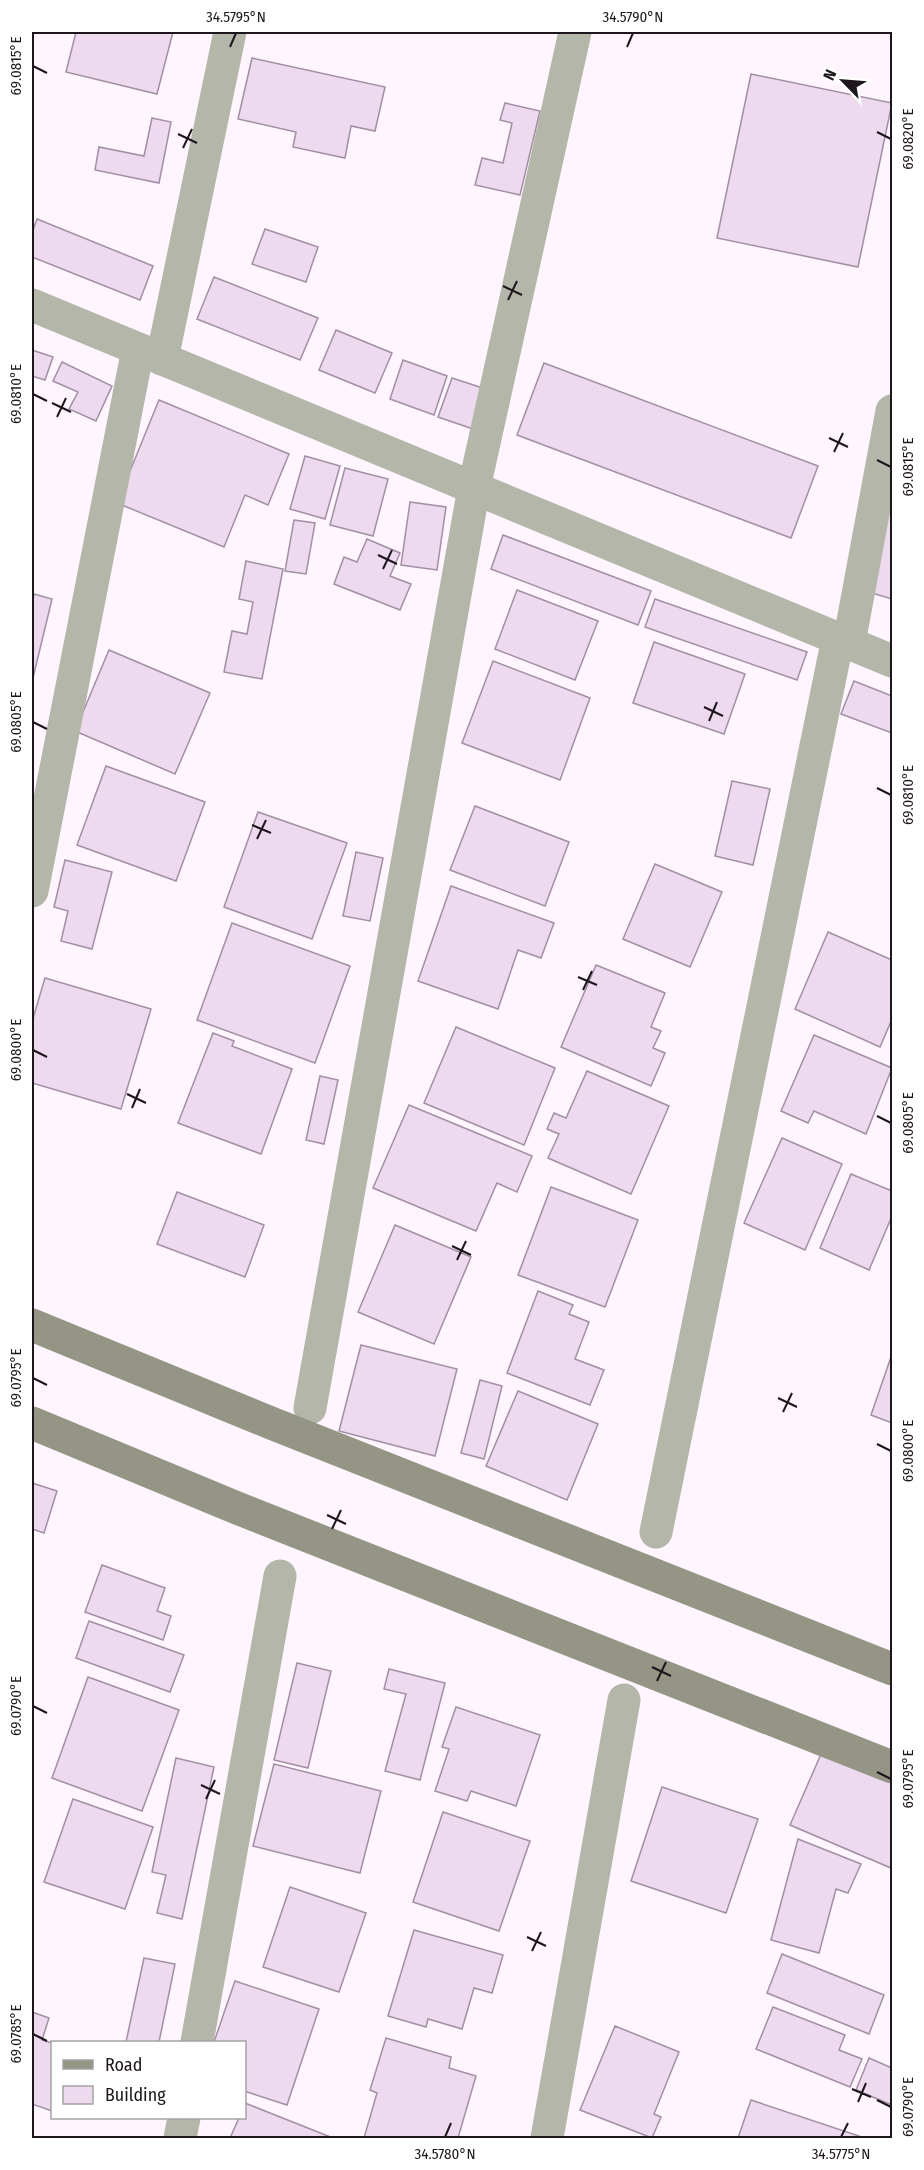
<svg xmlns="http://www.w3.org/2000/svg" width="924" height="2170" font-family="'Fira Sans Condensed',sans-serif">
	<style>
		.building { fill: #eedaef; stroke: #a28fa3; stroke-width: 1.5 }
		.lines { fill: none; stroke-linecap: round; stroke-linejoin: round }
		.street { stroke: #b5b6aa; stroke-width: 33 }
		.secondary { stroke: #949584; stroke-width: 33 }
		.ticks { fill: none; stroke: #1d161d; stroke-width: 2 }
		.neatline { fill: none; stroke: #1d161d; stroke-width: 2 }
		.ticks-label { font-size: 15px; text-anchor: middle; fill: #1d161d }
	</style>
	<rect width="100%" height="100%" fill="#fef5fe"/>
	<g class="building">
		<polygon points="76,32 173,32 157,94 66,72"/>
		<polygon points="252,58 385,87 375,131 351,126 345,158 293,147 296,132 238,119"/>
		<polygon points="751,74 892,103 858,267 717,238"/>
		<polygon points="505,103 540,111 520,195 475,185 482,158 503,163 512,123 500,120"/>
		<polygon points="152,118 171,122 159,183 95,170 99,147 144,156"/>
		<polygon points="37,219 153,266 140,300 32,257 32,233"/>
		<polygon points="265,229 318,247 306,282 252,264"/>
		<polygon points="214,277 318,318 300,360 197,319"/>
		<polygon points="336,330 392,353 375,393 319,370"/>
		<polygon points="32,350 53,357 45,380 32,376"/>
		<polygon points="403,360 447,376 434,415 390,399"/>
		<polygon points="62,362 112,386 96,421 69,409 78,392 53,381"/>
		<polygon points="544,363 818,466 791,538 517,435"/>
		<polygon points="452,378 489,390 476,430 438,417"/>
		<polygon points="159,400 289,454 268,505 245,495 224,547 117,503"/>
		<polygon points="305,456 340,466 325,519 290,509"/>
		<polygon points="345,468 388,479 373,536 330,525"/>
		<polygon points="410,502 446,507 437,570 401,565"/>
		<polygon points="892,502 892,599 865,591"/>
		<polygon points="294,520 315,523 306,574 285,571"/>
		<polygon points="503,535 651,591 638,625 491,569"/>
		<polygon points="367,539 400,553 390,576 411,584 400,610 334,584 344,557 357,562"/>
		<polygon points="246,561 283,569 262,679 224,672 232,631 247,634 253,602 239,599"/>
		<polygon points="517,590 598,621 575,680 495,649"/>
		<polygon points="34,594 52,599 32,682 32,605"/>
		<polygon points="655,599 807,652 797,680 645,627"/>
		<polygon points="654,642 745,674 724,734 633,703"/>
		<polygon points="109,650 210,693 175,774 75,731"/>
		<polygon points="493,661 590,698 560,780 462,743"/>
		<polygon points="854,681 892,696 892,733 841,714"/>
		<polygon points="106,766 205,802 176,881 77,845"/>
		<polygon points="732,781 770,789 753,865 715,856"/>
		<polygon points="475,806 569,842 545,906 450,870"/>
		<polygon points="258,812 347,843 312,939 224,907"/>
		<polygon points="356,852 383,858 370,921 343,916"/>
		<polygon points="65,860 112,872 92,949 61,941 68,911 54,907"/>
		<polygon points="655,864 722,892 690,967 623,939"/>
		<polygon points="451,886 554,923 541,958 518,950 498,1009 418,981"/>
		<polygon points="232,923 350,966 315,1063 197,1020"/>
		<polygon points="828,932 892,960 892,1019 880,1047 795,1009"/>
		<polygon points="596,965 665,993 651,1027 661,1031 653,1048 665,1053 651,1086 561,1047"/>
		<polygon points="45,978 151,1009 121,1109 32,1083 32,1022"/>
		<polygon points="456,1027 555,1068 524,1145 424,1103"/>
		<polygon points="213,1033 234,1041 232,1046 292,1069 261,1154 178,1123"/>
		<polygon points="814,1035 892,1068 866,1134 814,1111 808,1123 781,1111"/>
		<polygon points="587,1071 669,1106 631,1194 548,1158 559,1134 547,1129 554,1113 566,1118"/>
		<polygon points="320,1076 338,1080 324,1144 306,1140"/>
		<polygon points="409,1105 532,1156 517,1192 497,1183 476,1231 373,1188"/>
		<polygon points="782,1138 842,1164 805,1250 744,1223"/>
		<polygon points="851,1174 892,1191 892,1216 869,1270 820,1248"/>
		<polygon points="551,1187 638,1220 605,1307 518,1275"/>
		<polygon points="177,1192 264,1225 245,1277 157,1244"/>
		<polygon points="395,1225 471,1257 434,1344 358,1312"/>
		<polygon points="538,1291 573,1305 569,1314 589,1322 575,1359 604,1370 590,1405 507,1373"/>
		<polygon points="361,1345 457,1369 435,1456 339,1431"/>
		<polygon points="892,1354 892,1423 871,1415"/>
		<polygon points="480,1380 502,1386 484,1459 461,1453"/>
		<polygon points="518,1391 598,1424 567,1500 486,1466"/>
		<polygon points="32,1483 57,1491 44,1533 32,1529"/>
		<polygon points="102,1565 165,1588 157,1611 171,1616 163,1640 85,1612"/>
		<polygon points="89,1621 184,1655 170,1692 76,1658"/>
		<polygon points="297,1663 331,1671 308,1768 274,1760"/>
		<polygon points="389,1669 445,1683 420,1780 385,1771 406,1694 384,1689"/>
		<polygon points="88,1677 179,1710 142,1811 52,1778"/>
		<polygon points="456,1707 540,1735 516,1806 471,1791 467,1801 435,1791 449,1749 442,1747"/>
		<polygon points="825,1745 892,1775 891,1868 790,1825"/>
		<polygon points="176,1758 214,1767 182,1919 157,1913 166,1875 152,1872"/>
		<polygon points="274,1764 381,1791 360,1873 253,1846"/>
		<polygon points="662,1787 758,1819 726,1913 631,1881"/>
		<polygon points="73,1799 153,1827 125,1909 44,1882"/>
		<polygon points="443,1812 530,1841 499,1931 413,1902"/>
		<polygon points="798,1839 861,1864 848,1893 836,1889 819,1953 771,1940"/>
		<polygon points="290,1887 366,1913 339,1992 263,1967"/>
		<polygon points="414,1930 503,1955 492,1993 474,1988 462,2029 428,2019 426,2027 388,2016"/>
		<polygon points="782,1954 884,1995 869,2034 767,1993"/>
		<polygon points="144,1958 175,1964 159,2042 126,2042"/>
		<polygon points="235,1981 319,2009 287,2105 244,2091 244,2042 214,2042"/>
		<polygon points="773,2007 845,2035 839,2050 862,2059 850,2087 756,2049"/>
		<polygon points="32,2012 49,2018 42,2040 52,2043 52,2111 32,2104"/>
		<polygon points="615,2026 679,2052 654,2114 661,2117 652,2138 580,2110"/>
		<polygon points="386,2038 451,2057 449,2068 476,2076 458,2138 364,2138 377,2093 370,2090"/>
		<polygon points="869,2058 892,2068 892,2105 856,2090"/>
		<polygon points="751,2100 859,2136 859,2138 738,2138"/>
		<polygon points="245,2103 333,2138 230,2138 239,2118 244,2118"/>
	</g>
	<g class="lines">
		<g class="street">
			<polyline points="32,305 892,661"/>
			<polyline points="162,359 230,32"/>
			<polyline points="849,643 892,411"/>
			<polyline points="32,891 138,349"/>
			<polyline points="310,1408 474,488 575,32"/>
			<polyline points="656,1532 838,638"/>
			<polyline points="197,2042 280,1576"/>
			<polyline points="180,2138 184,2118"/>
			<polyline points="547,2138 624,1700"/>
		</g>
		<g class="secondary">
			<polyline points="32,1325 271,1423 892,1669"/>
			<polyline points="32,1423 237,1508 892,1767"/>
		</g>
	</g>
	<path class="ticks" d="M230,47L236,33M627,47L633,33M33,66L47,73M877,132L891,139M178,134L197,143M183,148L192,129M503,286L522,295M508,300L517,281M33,394L47,401M52,403L71,412M57,417L66,398M829,438L848,447M834,452L843,433M877,460L891,467M378,555L397,564M383,569L392,550M704,707L723,716M709,721L717,702M33,722L47,729M877,788L891,795M252,825L271,833M257,839L266,820M578,977L597,985M583,990L592,971M33,1050L47,1057M127,1094L146,1103M132,1108L140,1089M877,1116L891,1123M452,1246L471,1255M457,1260L466,1241M33,1378L47,1385M778,1398L797,1407M783,1412L792,1393M877,1444L891,1451M327,1515L346,1524M332,1529L341,1510M652,1667L671,1676M657,1681L666,1662M33,1706L47,1713M877,1772L891,1779M201,1785L220,1794M206,1799L215,1780M527,1937L546,1946M532,1951L541,1932M33,2034L47,2041M852,2089L871,2097M877,2100L891,2107M858,2102L866,2083M445,2137L451,2123M841,2137L848,2123"/>
	<rect width="924" height="2170" fill="none" stroke="#ffffff" stroke-width="66"/>
	<rect x="51" y="2041" width="195" height="78" fill="#ffffff" stroke="#a5a2a5" stroke-width="1.5"/>
	<rect x="63" y="2060" width="30" height="9" fill="#949584" stroke="#a5a2a5" stroke-width="1.5"/>
	<text x="105" y="2071" font-size="18" fill="#1d161d">Road</text>
	<rect x="63" y="2086" width="30" height="18" fill="#eedaef" stroke="#a5a2a5" stroke-width="1.5"/>
	<text x="105" y="2101" font-size="18" fill="#1d161d">Building</text>
	<g transform="translate(843 81) rotate(295)" stroke="#ffffff" stroke-width="4.5" paint-order="stroke">
	<path d="M0-4.5L10 22L0 15L-10 22Z" fill="#1d161d"/>
	<text y="-9" font-size="16" font-weight="bold" text-anchor="middle" fill="#1d161d">N</text>
	</g>
	<rect x="33" y="33" width="858" height="2104" class="neatline"/>
	<g class="ticks-label">
		<text x="236" y="22">34.5795°N</text>
		<text x="633" y="22">34.5790°N</text>
		<text transform="translate(16 66) rotate(-90)" y="5">69.0815°E</text>
		<text transform="translate(908 139) rotate(-90)" y="5">69.0820°E</text>
		<text transform="translate(16 394) rotate(-90)" y="5">69.0810°E</text>
		<text transform="translate(908 467) rotate(-90)" y="5">69.0815°E</text>
		<text transform="translate(16 722) rotate(-90)" y="5">69.0805°E</text>
		<text transform="translate(908 795) rotate(-90)" y="5">69.0810°E</text>
		<text transform="translate(16 1050) rotate(-90)" y="5">69.0800°E</text>
		<text transform="translate(908 1123) rotate(-90)" y="5">69.0805°E</text>
		<text transform="translate(16 1378) rotate(-90)" y="5">69.0795°E</text>
		<text transform="translate(908 1451) rotate(-90)" y="5">69.0800°E</text>
		<text transform="translate(16 1706) rotate(-90)" y="5">69.0790°E</text>
		<text transform="translate(908 1779) rotate(-90)" y="5">69.0795°E</text>
		<text transform="translate(16 2034) rotate(-90)" y="5">69.0785°E</text>
		<text transform="translate(908 2107) rotate(-90)" y="5">69.0790°E</text>
		<text x="445" y="2159">34.5780°N</text>
		<text x="841" y="2159">34.5775°N</text>
	</g>
</svg>
